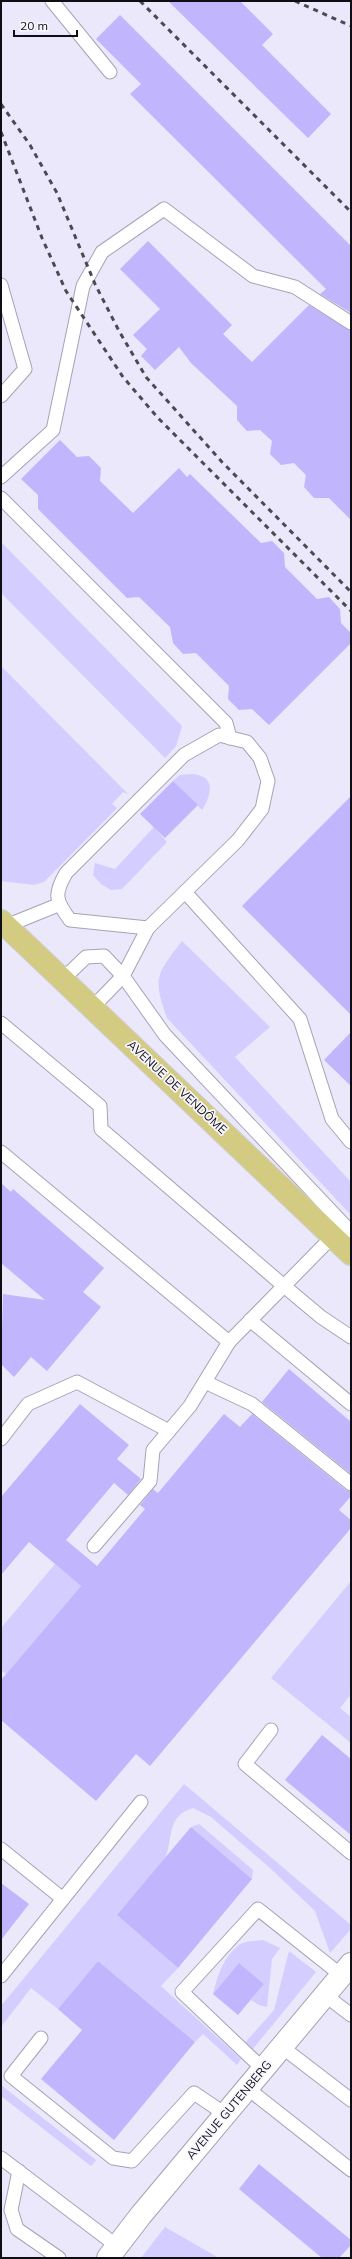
<svg xmlns="http://www.w3.org/2000/svg" width="352" height="2259" font-family="Mulish,sans-serif">
	<style>
		.green { fill: #d4cdff }
		.building { fill: #c1b6fd }
		.lines { fill: none; stroke-linecap: round; stroke-linejoin: round }
		.lane-casing { stroke: #a5a3b4; stroke-width: 15 }
		.secondary-casing { stroke: #a5a3b4; stroke-width: 24 }
		.primary-casing { stroke: #cfcfd0; stroke-width: 24 }
		.lane { stroke: #fff; stroke-width: 13 }
		.secondary { stroke: #fff; stroke-width: 22 }
		.primary { stroke: #d4cb83; stroke-width: 22 }
		.rail { stroke: #4b4a53; stroke-width: 3; stroke-dasharray: 5 5; stroke-linecap: butt }
		.labels { text-anchor: middle; stroke-width: 3.5; stroke-linejoin: round; paint-order: stroke }
		.street-label { font-size: 12px; fill: #0f0e14; stroke: #f7f6fe }
	</style>
	<rect width="100%" height="100%" fill="#eae8fa"/>
	<g class="green">
		<polygon points="1,542 182,726 176,746 165,758 1,593"/>
		<polygon points="1,666 128,794 123,792 112,804 117,808 44,882 34,885 1,881"/>
		<path d="M192,774C216,776 212,794 202,810L173,781L180,775Z"/>
		<polygon points="154,827 167,842 122,889 111,890 101,884 93,875 95,863 115,869"/>
		<path d="M182,941L270,1027L235,1057L351,1182V1215L167,1018C152,977 157,974 182,941Z"/>
		<polygon points="55,1564 81,1586 6,1674 1,1670 1,1628"/>
		<polygon points="351,1581 351,1694 340,1708 351,1717 351,1743 271,1678"/>
		<path d="M184,1784L351,1925V1929L330,1953L315,1911L270,1868L211,1817L193,1808C166,1816 174,1837 165,1858C159,1870 127,1903 117,1915L178,1968L161,1986L241,2059L237,2065L203,2034L195,2042L98,1961L58,2009L31,1988L1,2027V2006Z"/>
		<polygon points="199,1824 253,1870 252,1879 191,1827"/>
		<path d="M263,1940L280,1948L272,1959L267,2007L259,2005L251,2000L264,1984L239,1963L213,1994C217,1976 224,1956 239,1945C244,1941 256,1941 263,1940Z"/>
		<polygon points="289,1951 316,1972 252,2050 244,2044 274,2010"/>
		<polygon points="1,2085 96,2160 91,2166 1,2096"/>
		<polygon points="165,2227 219,2258 141,2258"/>
	</g>
	<g class="building">
		<polygon points="168,1 240,1 273,34 262,45 331,114 308,138"/>
		<polygon points="120,15 351,246 351,313 320,294 326,289 130,94 141,84 96,39"/>
		<polygon points="148,241 232,325 223,334 252,362 309,305 351,331 351,520 329,498 314,498 304,487 306,475 294,463 281,465 270,454 272,441 260,430 247,431 237,420 237,406 191,363 179,347 155,370 141,356 147,349 133,335 160,309 120,269"/>
		<polygon points="60,440 77,457 89,456 101,468 100,481 133,513 179,468 187,477 190,474 261,543 272,541 284,553 285,567 317,599 329,597 340,609 341,623 351,633 351,643 269,725 252,709 239,710 228,699 229,686 196,653 183,654 173,643 170,627 139,597 127,598 38,509 38,495 21,479"/>
		<polygon points="173,781 198,805 165,838 140,814"/>
		<polygon points="351,796 351,1015 242,906"/>
		<polygon points="351,1032 351,1086 324,1060"/>
		<polygon points="1,1183 11,1192 13,1189 104,1268 83,1292 101,1307 47,1371 31,1357 14,1377 1,1364 3,1294 45,1300 1,1263"/>
		<polygon points="289,1369 351,1422 351,1474 262,1402"/>
		<polygon points="80,1404 129,1445 117,1459 141,1479 128,1495 114,1483 66,1540 97,1566 145,1509 140,1505 153,1489 158,1493 224,1414 240,1427 252,1414 346,1490 351,1492 351,1496 339,1510 351,1520 351,1528 150,1766 136,1754 96,1801 1,1720 1,1680 81,1586 29,1542 1,1575 1,1497"/>
		<polygon points="322,1735 351,1759 351,1835 285,1780"/>
		<polygon points="191,1827 252,1879 178,1968 117,1915"/>
		<polygon points="1,1883 29,1904 1,1940"/>
		<polygon points="98,1961 195,2042 114,2140 41,2079 82,2030 58,2009"/>
		<polygon points="239,1963 264,1984 238,2015 213,1994"/>
		<polygon points="259,2164 351,2240 351,2245 339,2258 322,2258 239,2189"/>
	</g>
	<g class="lines">
		<g class="lane-casing">
			<g id="lane">
				<polyline points="52,1 110,72"/>
				<polyline points="1,285 25,369 1,396"/>
				<polyline points="1,477 53,430 83,286 102,252 164,209 253,276 295,287 351,323"/>
				<polyline points="1,498 226,723 230,738"/>
				<path d="M219,735L247,742L260,758L268,781L262,809L238,840L148,928L70,920C55,900 54,894 66,873L184,755Z"/>
				<polyline points="185,892 300,1019 332,1119 351,1142"/>
				<polyline points="6,926 58,905"/>
				<polyline points="63,979 86,957 104,956 123,976 165,1035 349,1230 351,1235"/>
				<polyline points="93,1007 123,976 148,928"/>
				<polyline points="1,1023 100,1106 101,1129 284,1286 321,1317 351,1337"/>
				<polyline points="1,1152 229,1342 333,1236"/>
				<polyline points="250,1320 351,1404"/>
				<polyline points="205,1382 252,1404 351,1484"/>
				<polyline points="1,1439 28,1404 77,1382 169,1431"/>
				<polyline points="94,1546 150,1481 153,1450 190,1406 229,1342"/>
				<polyline points="271,1730 245,1764 351,1853"/>
				<polyline points="1,1849 63,1899"/>
				<polyline points="1,1976 141,1802"/>
				<polyline points="325,1995 351,2015"/>
				<polyline points="41,2038 11,2076 113,2158 132,2161 194,2093 225,2114"/>
				<polyline points="282,2047 351,2100"/>
				<polyline points="263,2069 182,1992 258,1909 341,1975"/>
				<polyline points="247,2088 351,2170"/>
				<polyline points="1,2158 117,2246"/>
				<polyline points="19,2171 11,2210 17,2229 59,2258"/>
			</g>
		</g>
		<g class="secondary-casing">
			<polyline id="secondary" points="108,2258 141,2215 351,1964"/>
		</g>
		<g class="primary-casing">
			<polyline id="primary" points="1,921 351,1254"/>
		</g>
		<use href="#lane" class="lane"/>
		<use href="#secondary" class="secondary"/>
		<use href="#primary" class="primary"/>
		<g class="rail">
			<polyline points="140,1 351,212"/>
			<polyline points="295,1 351,26"/>
			<polyline points="1,104 30,145 57,193 95,284 119,331 146,377 222,462 351,592"/>
			<polyline points="1,132 42,238 66,291 123,377 158,418 351,611"/>
		</g>
	</g>
	<g class="labels">
		<g class="street-label">
			<text transform="translate(177 1087) rotate(43)" y="4">AVENUE DE VENDÔME</text>
			<text transform="translate(229 2110) rotate(-50)" y="4">AVENUE GUTENBERG</text>
		</g>
	</g>
	<rect width="352" height="2259" fill="none" stroke="#0f0e14" stroke-width="4"/>
	<path d="M14 30v6h63v-6" fill="none" stroke="#0f0e14" stroke-width="2"/>
	<text x="20" y="30" font-size="12" fill="#0f0e14" stroke="#f7f6fe" stroke-width="3" paint-order="stroke">20 m</text>
</svg>
